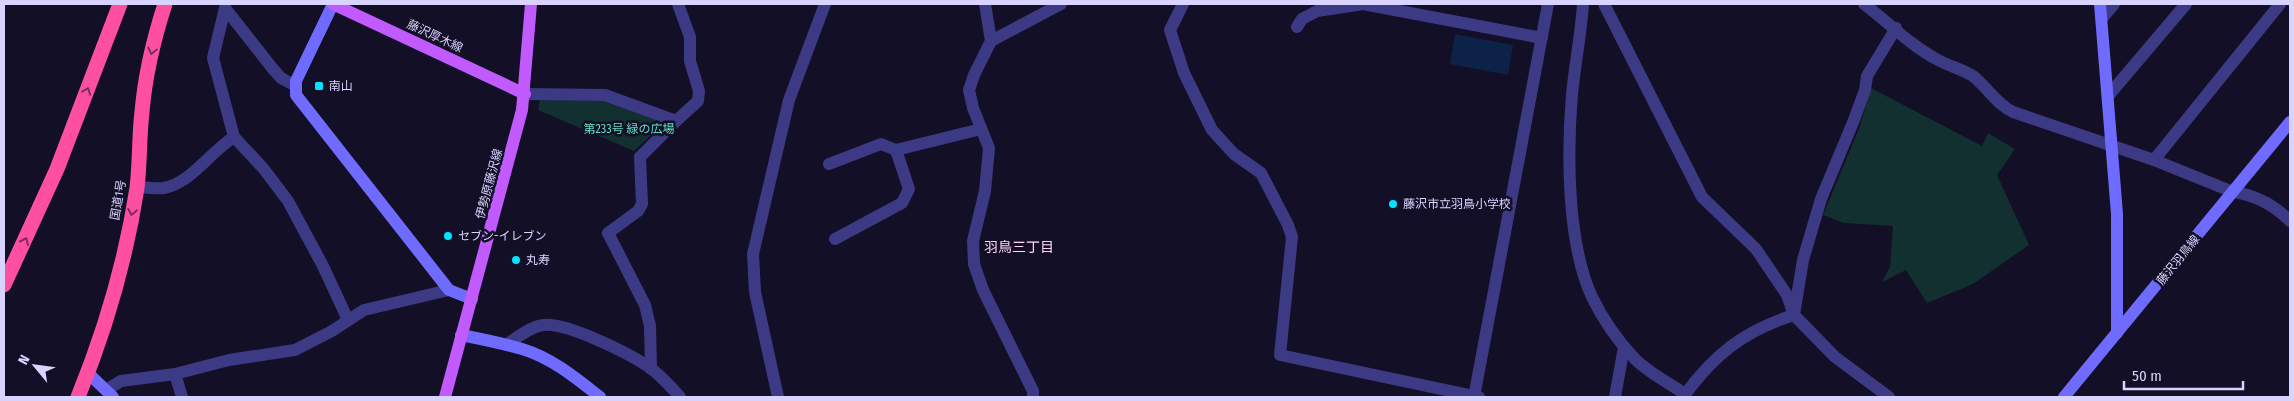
<svg xmlns="http://www.w3.org/2000/svg" width="2294" height="401" font-family="'Fira Sans Condensed','Noto Sans JP',sans-serif">
	<style>
		.green { fill: #12302f }
		.water { fill: #0c2248 }
		.lines { fill: none; stroke-linecap: round; stroke-linejoin: round }
		.street { stroke: #3d3a85; stroke-width: 12 }
		.secondary { stroke: #6f6bff; stroke-width: 12 }
		.primary { stroke: #c25bff; stroke-width: 12 }
		.highway { stroke: #ff4fa3; stroke-width: 15 }
		.oneway { stroke: #7d2c5e }
		.poi-dot { fill: #00e5ff; stroke: #130f26; stroke-width: 2 }
		.labels { text-anchor: middle; stroke-width: 5; stroke-linejoin: round; paint-order: stroke }
		.street-label { font-size: 12px; fill: #d9d4ff; stroke: #130f26 }
		.poi-label { font-size: 12px; fill: #d9d4ff; stroke: #130f26; text-anchor: start }
		.park-label { font-size: 12px; fill: #5fe0c0; stroke: #130f26 }
		.neighbourhood-label { font-size: 14px; fill: #ffd6f0; stroke: #130f26 }
	</style>
	<rect width="100%" height="100%" fill="#130f26"/>
	<g class="green">
		<polygon points="1871,88 1982,146 1988,133 2015,149 1997,175 2029,245 1973,284 1927,303 1906,270 1882,282 1890,267 1893,226 1844,223 1823,215 1860,126"/>
		<polygon points="540,100 604,101 664,123 634,151 538,110"/>
	</g>
	<polygon class="water" points="1455,34 1513,45 1508,75 1450,64"/>
	<g class="lines">
		<g class="street">
			<polyline points="985,4 991,41 974,75 969,90 973,108 989,148 985,191 973,241 974,264 983,290 1033,391 1033,397"/>
			<polyline points="1183,4 1170,30 1184,73 1212,130 1234,154 1261,173 1288,225 1292,237 1291,247 1280,355 1479,397"/>
			<path d="M1583,4C1581,34 1575,64 1572,94C1567,153 1567,243 1592,297C1603,320 1618,341 1635,359C1649,373 1669,383 1685,394"/>
			<polyline points="1604,4 1702,197 1756,249 1787,295 1794,315 1835,357 1889,397"/>
			<path d="M1864,4C1888,22 1911,46 1938,60C1949,66 1962,69 1973,76C1987,87 1996,104 2013,112L2154,160L2233,192C2256,195 2274,205 2290,221"/>
			<polyline points="225,8 213,58 234,137 263,168 288,201 323,266 348,320"/>
			<polyline points="225,8 273,69 281,78 294,85"/>
			<polyline points="2103,17 2114,4"/>
			<polyline points="1297,27 1302,19 1317,11 1363,4 1542,38"/>
			<polyline points="991,41 1061,4"/>
			<polyline points="525,94 605,95 676,121 640,157 642,204 638,211 608,233 645,305 650,326 651,369"/>
			<polyline points="2108,96 2186,4"/>
			<polyline points="676,121 698,101 699,91 690,61 690,37 678,4"/>
			<polyline points="2154,160 2280,4"/>
			<polyline points="829,164 881,144 896,150 981,129"/>
			<path d="M137,187C146,187 156,189 164,188C191,183 210,152 234,137"/>
			<polyline points="835,239 902,203 909,189 896,150"/>
			<path d="M506,345C516,338 530,327 543,325C567,322 633,355 653,370C663,378 672,388 680,397"/>
			<polyline points="175,374 182,397"/>
			<polyline points="106,390 121,381 175,374 229,360 295,350 332,331 364,310 449,290"/>
			<polyline points="778,397 755,292 753,254 789,100 825,4"/>
			<polyline points="1474,397 1548,4"/>
			<polyline points="1615,397 1624,347"/>
			<path d="M1683,397C1714,355 1743,331 1794,315L1803,260L1821,199L1854,120L1865,90L1867,76L1896,28"/>
		</g>
		<g class="secondary">
			<polyline points="333,4 296,81 296,95 449,290 472,299"/>
			<polyline points="2100,4 2117,214 2117,333"/>
			<path d="M461,335C481,339 502,343 522,349C552,358 576,378 600,397"/>
			<polyline points="88,373 113,397"/>
			<polyline points="2064,397 2290,122"/>
		</g>
		<g class="primary">
			<polyline points="333,4 525,94"/>
			<polyline points="445,397 522,110 531,4"/>
		</g>
		<g class="highway">
			<polyline points="4,285 57,169 120,4"/>
			<path d="M78,397C105,331 126,259 137,188C140,163 139,137 142,112C145,76 154,38 165,4"/>
		</g>
	</g>
	<defs><path id="oneway-chevron" d="M-2-3.5L2.5 0L-2 3.5" fill="none" stroke-width="1.6" stroke-linecap="round" stroke-linejoin="round" transform="scale(1.25)"/></defs>
	<g class="oneway">
		<use href="#oneway-chevron" transform="translate(152 51) rotate(103)"/>
		<use href="#oneway-chevron" transform="translate(87 91) rotate(-69)"/>
		<use href="#oneway-chevron" transform="translate(132 212) rotate(101)"/>
		<use href="#oneway-chevron" transform="translate(25 241) rotate(-66)"/>
	</g>
	<g class="poi-dot">
		<rect x="314" y="81" width="10" height="10" rx="2.5"/>
		<circle cx="1393" cy="204" r="5"/>
		<circle cx="448" cy="236" r="5"/>
		<circle cx="516" cy="260" r="5"/>
	</g>
	<g class="labels">
		<g class="street-label">
			<text transform="translate(435 36) rotate(25)" y="4">藤沢厚木線</text>
			<text transform="translate(489 184) rotate(-75)" y="4">伊勢原藤沢線</text>
			<text transform="translate(118 200) rotate(-80)" y="4">国道1号</text>
			<text transform="translate(2178 260) rotate(-51)" y="4">藤沢羽鳥線</text>
		</g>
		<g class="poi-label">
			<text x="329" y="90">南山</text>
			<text x="1403" y="208">藤沢市立羽鳥小学校</text>
			<text x="458" y="240">セブン-イレブン</text>
			<text x="526" y="264">丸寿</text>
		</g>
		<g class="park-label">
			<text x="629" y="133">第233号 緑の広場</text>
		</g>
		<g class="neighbourhood-label">
			<text x="1019" y="252">羽鳥三丁目</text>
		</g>
	</g>
	<rect width="2294" height="401" fill="none" stroke="#d9d4ff" stroke-width="10"/>
	<g transform="translate(35 366) rotate(299)" stroke="#130f26" stroke-width="4" paint-order="stroke">
	<path d="M0-4L9 19L0 12L-9 19Z" fill="#d9d4ff"/>
	<text y="-8" font-size="14" font-weight="bold" text-anchor="middle" fill="#d9d4ff">N</text>
	</g>
	<path d="M2124 381v8h119v-8" fill="none" stroke="#d9d4ff" stroke-width="2.5"/>
	<text x="2132" y="381" font-size="15" fill="#d9d4ff" stroke="#130f26" stroke-width="4" paint-order="stroke">50 m</text>
</svg>
